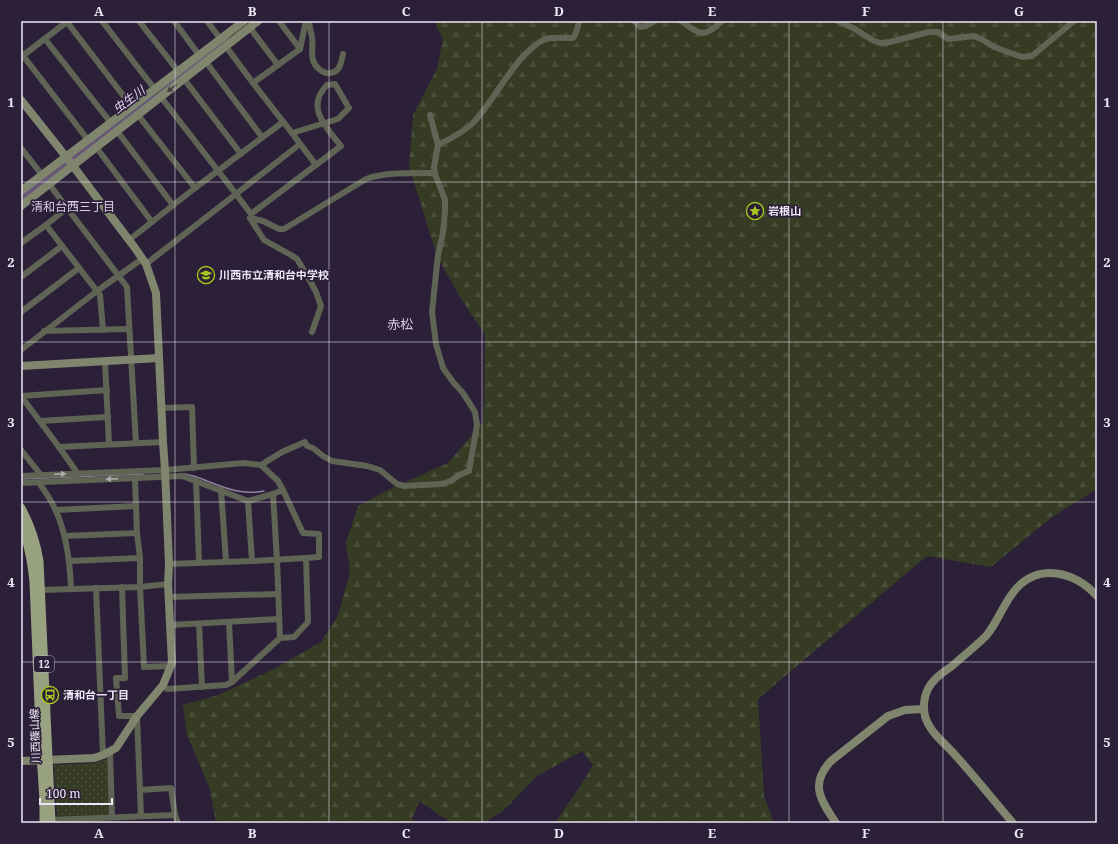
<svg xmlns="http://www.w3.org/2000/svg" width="1118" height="844" font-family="'Noto Serif','Noto Sans JP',serif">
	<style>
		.forest { fill: url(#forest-firs) }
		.park { fill: url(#park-dots) }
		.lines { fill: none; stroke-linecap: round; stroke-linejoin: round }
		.stream { stroke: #90819d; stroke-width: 1.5 }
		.river { stroke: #675677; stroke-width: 9 }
		.street { stroke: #5f6454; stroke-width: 6 }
		.secondary { stroke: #7f866d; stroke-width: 8 }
		.primary { stroke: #98a180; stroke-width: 9 }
		.oneway { fill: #453f48 }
		.oneway2 { fill: #aeacad }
		.grid { fill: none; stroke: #eee6f6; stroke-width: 1; stroke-opacity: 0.55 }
		.labels { text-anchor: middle; stroke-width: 3.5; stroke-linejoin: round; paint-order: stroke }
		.shield { fill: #2c2038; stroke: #b4abbd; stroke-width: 1 }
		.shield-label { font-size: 10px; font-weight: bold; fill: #eee6f6 }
		.poi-label { font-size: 11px; font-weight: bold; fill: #eee6f6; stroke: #2c2038; text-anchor: start }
		.street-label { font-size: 11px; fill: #eee6f6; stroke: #2c2038 }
		.water-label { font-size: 12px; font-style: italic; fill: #e5d3f7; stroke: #2c2038 }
		.neighbourhood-label { font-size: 12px; fill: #dcccec; stroke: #2c2038 }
		.quarter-label { font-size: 13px; fill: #dcccec; stroke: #2c2038 }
		.neatline { fill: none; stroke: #eee6f6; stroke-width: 1.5 }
		.grid-label { font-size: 13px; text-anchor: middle; font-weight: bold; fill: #eee6f6 }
	</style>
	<defs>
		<pattern id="forest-firs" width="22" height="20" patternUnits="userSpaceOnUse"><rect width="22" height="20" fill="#353c23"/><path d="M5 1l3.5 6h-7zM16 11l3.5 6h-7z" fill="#494f39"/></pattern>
		<pattern id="park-dots" width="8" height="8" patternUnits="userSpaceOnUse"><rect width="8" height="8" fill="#353c23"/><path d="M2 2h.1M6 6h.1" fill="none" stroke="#494f39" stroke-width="1.8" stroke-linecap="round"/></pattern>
	</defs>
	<rect width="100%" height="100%" fill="#2c2038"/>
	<polygon class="forest" points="434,21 1097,21 1097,489 1052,517 991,567 927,556 758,699 764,796 774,823 555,823 583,782 593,765 582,751 537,776 504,810 484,823 453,823 439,815 420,801 412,818 415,823 216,823 210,789 187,735 183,705 218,695 272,670 321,642 338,616 350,572 346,543 358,506 392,488 448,463 483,422 484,400 485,335 460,297 437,256 409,166 413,115 437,69 443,39"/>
	<polygon class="park" points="107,759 110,816 57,818 54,765 94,763"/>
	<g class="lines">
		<g class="stream">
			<path d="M184,474C192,475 200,478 207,481C227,489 242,495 264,491"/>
			<polyline points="21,479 144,474"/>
		</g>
		<polyline class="river" points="21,198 226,41"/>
		<g class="street">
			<polyline points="102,21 236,194 300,144"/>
			<polyline points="139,21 178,71"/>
			<polyline points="174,21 199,55"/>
			<polyline points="207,21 253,83"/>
			<polyline points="279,21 300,49"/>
			<path d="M309,21C309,26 311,31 312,37C314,50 308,59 319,69C322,72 325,74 330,73C340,72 341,63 343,54"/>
			<polyline points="634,21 640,27 646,26 655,21"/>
			<path d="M681,21C701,35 703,39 722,21"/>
			<polyline points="838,21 855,29 872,40 880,43 890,42 929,32 938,32 948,39 974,36 983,40 994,47 1022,57 1032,56 1074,21"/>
			<polyline points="67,22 132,107"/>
			<polyline points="250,28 278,65"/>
			<polyline points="45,39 111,123"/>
			<polyline points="21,53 88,140"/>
			<polyline points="21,57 68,21"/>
			<polyline points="206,62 262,137"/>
			<polyline points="184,79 241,154"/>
			<polyline points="138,115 195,188"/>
			<polyline points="117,131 173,205"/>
			<polyline points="292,133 316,165"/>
			<path d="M438,145C450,139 464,132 474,122C494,101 519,49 546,39C554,37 565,38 573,38C577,33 578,27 579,21"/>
			<polyline points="96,147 152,222"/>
			<polyline points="21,148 42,175"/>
			<polyline points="49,184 127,287 136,443"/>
			<path d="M250,218L263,221L279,229H284L366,179C386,172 414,173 435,173"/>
			<polyline points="250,218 264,240 291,255 297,259 308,277 316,292 321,306 312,332"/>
			<polyline points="46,225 100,295 103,330"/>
			<polyline points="129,240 195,188 283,122"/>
			<polyline points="21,243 46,225 67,208"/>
			<path d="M146,264L236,194L251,214L341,146C326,127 305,107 327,85L335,84L349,108L338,119L292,133L253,83L300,49L306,21"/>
			<polyline points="21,277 62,246"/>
			<polyline points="21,312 79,268"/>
			<polyline points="44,331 129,329"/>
			<polyline points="21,350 97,291 142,259"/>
			<polyline points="105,362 109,444"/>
			<polyline points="21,396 59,447 78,474"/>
			<polyline points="21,396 107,390"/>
			<polyline points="161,408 192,407 194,468"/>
			<polyline points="40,421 108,417"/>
			<polyline points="59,447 163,442"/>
			<polyline points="21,450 41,475"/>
			<polyline points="261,465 282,452 305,442 307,446 313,448 323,456 332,461 367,466 380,470 397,484 404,486 441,484 451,481 459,475 469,471 477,425 475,412 463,393 453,382 443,368 436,344 432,312 438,255 443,233 445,211 445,200 435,174 434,167 438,145 430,115"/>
			<polyline points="21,476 165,470 244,463 261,465 278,481 283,490"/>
			<polyline points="135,478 137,533 140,558 140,587 144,667 170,666"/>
			<polyline points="196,480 199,562"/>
			<polyline points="21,483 182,476 248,501 273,494 283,490 303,533 319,534 319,557 306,558 308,622 294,637 280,638 232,682 226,685 167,689 163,685"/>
			<path d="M39,483C45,491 51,500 55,509C67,534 70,562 71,589"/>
			<polyline points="221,490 226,561"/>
			<polyline points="273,494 277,560 280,638"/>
			<polyline points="248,501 252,561"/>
			<polyline points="56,510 136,506"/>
			<polyline points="65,536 137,533"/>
			<polyline points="70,561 140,558"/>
			<polyline points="169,564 252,561 306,558"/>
			<polyline points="122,587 125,678 116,678 119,716 137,716 141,816"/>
			<polyline points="96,588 103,755"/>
			<polyline points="41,590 140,587 168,584"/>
			<polyline points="169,597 278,594"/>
			<polyline points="229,622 232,682"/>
			<polyline points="199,624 202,687"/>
			<polyline points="170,625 279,619"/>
			<polyline points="110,752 112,817"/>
			<polyline points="140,790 171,788 175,815"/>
			<polyline points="51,820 175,815 178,823"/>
		</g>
		<g class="secondary">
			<polyline points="21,100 67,158 135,248 146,264 156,293 163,442 165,470 169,564 168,584 172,663 163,685 137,716 116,748 103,755 94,758 21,761"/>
			<polyline points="21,191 244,21"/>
			<polyline points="21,206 258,21"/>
			<polyline points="21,366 159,358"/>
			<path d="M836,823C821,801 809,784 831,761L888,716L905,710L924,709"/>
			<path d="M1013,823C994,801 976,778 956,756C946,744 929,732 925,716C923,707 924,697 928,689C933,679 943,672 952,666C963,656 975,647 986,636C998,622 1003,604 1015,590C1039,562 1075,572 1097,596"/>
		</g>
		<g class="primary">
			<path d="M21,508C30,525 36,542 39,561L51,823"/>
			<path d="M21,525C29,543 32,562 34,582L41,754L44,800V823"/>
		</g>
	</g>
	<defs><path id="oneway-solid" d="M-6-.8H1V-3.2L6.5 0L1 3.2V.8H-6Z"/></defs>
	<use class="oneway" href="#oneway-solid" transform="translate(172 88) rotate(142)"/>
	<g class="oneway2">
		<use href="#oneway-solid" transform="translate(60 474) rotate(-2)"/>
		<use href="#oneway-solid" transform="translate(112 479) rotate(177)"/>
	</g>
	<path class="grid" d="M175,21V823M329,21V823M482,21V823M636,21V823M789,21V823M943,21V823M21,182H1097M21,342H1097M21,502H1097M21,662H1097"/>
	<defs>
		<g id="sight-ring" transform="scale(0.9)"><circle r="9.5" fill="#2c2038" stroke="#a8c71c" stroke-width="1.5"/><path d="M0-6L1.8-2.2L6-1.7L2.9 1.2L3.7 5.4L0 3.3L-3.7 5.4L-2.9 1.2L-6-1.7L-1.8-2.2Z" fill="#a8c71c"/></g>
		<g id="school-ring" transform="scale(0.9)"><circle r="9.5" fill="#2c2038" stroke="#a8c71c" stroke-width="1.5"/><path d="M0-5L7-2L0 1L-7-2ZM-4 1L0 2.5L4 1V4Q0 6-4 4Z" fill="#a8c71c"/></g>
		<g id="bus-ring" transform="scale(0.9)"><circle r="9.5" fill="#2c2038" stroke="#a8c71c" stroke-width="1.5"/><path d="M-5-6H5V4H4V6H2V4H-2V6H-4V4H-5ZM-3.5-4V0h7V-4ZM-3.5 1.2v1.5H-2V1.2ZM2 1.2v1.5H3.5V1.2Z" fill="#a8c71c"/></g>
	</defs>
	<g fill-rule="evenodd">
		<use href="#sight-ring" x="755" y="211"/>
		<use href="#school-ring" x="206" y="275"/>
		<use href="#bus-ring" x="50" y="695"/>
	</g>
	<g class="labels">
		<rect class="shield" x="34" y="656" width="20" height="16" rx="3"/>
		<g class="shield-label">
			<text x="44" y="668">12</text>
		</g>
		<g class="poi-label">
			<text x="768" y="215">岩根山</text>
			<text x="219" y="279">川西市立清和台中学校</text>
			<text x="63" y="699">清和台一丁目</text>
		</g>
		<g class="street-label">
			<text transform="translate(35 736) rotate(-92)" y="4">川西篠山線</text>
		</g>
		<g class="water-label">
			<text transform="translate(129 100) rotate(-37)" y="4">虫生川</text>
		</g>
		<g class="neighbourhood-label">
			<text x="73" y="211">清和台西三丁目</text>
		</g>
		<g class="quarter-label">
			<text x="400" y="329">赤松</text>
		</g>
	</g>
	<rect width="1118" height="844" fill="none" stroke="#2c2038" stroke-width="44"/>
	<path d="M40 798v6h72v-6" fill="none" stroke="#eee6f6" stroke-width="2"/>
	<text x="46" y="798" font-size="12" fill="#eee6f6" stroke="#2c2038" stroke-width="3" paint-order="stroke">100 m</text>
	<rect x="22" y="22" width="1074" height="800" class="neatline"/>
	<g class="grid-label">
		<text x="99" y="16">A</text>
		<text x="252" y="16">B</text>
		<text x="406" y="16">C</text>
		<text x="559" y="16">D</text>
		<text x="712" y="16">E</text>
		<text x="866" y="16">F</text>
		<text x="1019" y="16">G</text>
		<text x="11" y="107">1</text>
		<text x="1107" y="107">1</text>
		<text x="11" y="267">2</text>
		<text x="1107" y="267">2</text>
		<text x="11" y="427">3</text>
		<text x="1107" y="427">3</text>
		<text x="11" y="587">4</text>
		<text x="1107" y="587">4</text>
		<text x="11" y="747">5</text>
		<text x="1107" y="747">5</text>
		<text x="99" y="838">A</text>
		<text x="252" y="838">B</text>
		<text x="406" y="838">C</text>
		<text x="559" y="838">D</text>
		<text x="712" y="838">E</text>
		<text x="866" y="838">F</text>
		<text x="1019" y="838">G</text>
	</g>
</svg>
